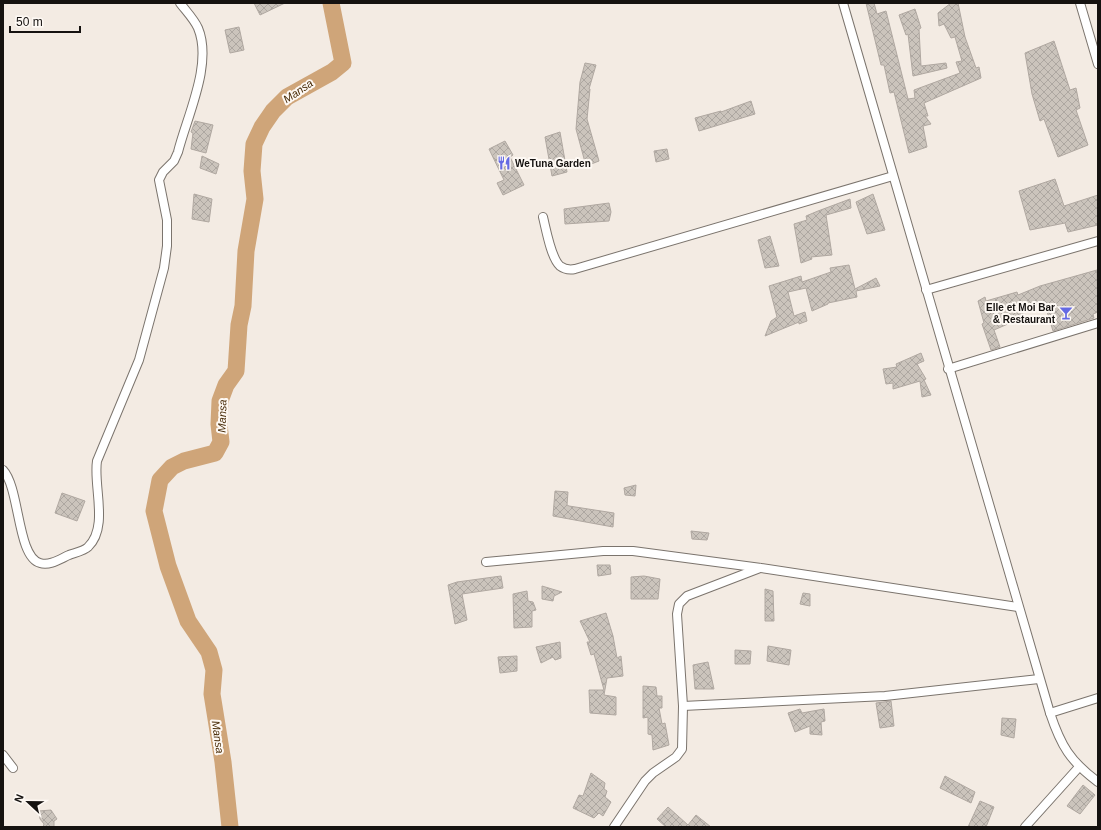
<svg xmlns="http://www.w3.org/2000/svg" width="1101" height="830" font-family="Helvetica,sans-serif">
	<style>
		.lines { fill: none; stroke-linecap: round; stroke-linejoin: round }
		.river { stroke: #cfa579; stroke-width: 17 }
		.building { fill: url(#building-cross-hatch); stroke: #b0a8a1 }
		.street-casing { stroke: #7b746d; stroke-width: 10 }
		.street { stroke: #fff; stroke-width: 8 }
		.labels { text-anchor: middle; stroke-width: 4; stroke-linejoin: round; paint-order: stroke }
		.poi-label { font-size: 10px; font-weight: bold; fill: #151210; stroke: #fef9f4; text-anchor: start }
		.water-label { font-size: 11px; font-style: italic; fill: #472a06; stroke: #fef9f4 }
	</style>
	<defs>
		<pattern id="building-cross-hatch" width="8" height="8" patternUnits="userSpaceOnUse"><rect width="8" height="8" fill="#cbc4bc"/><path d="M0 0l8 8M0 8l8-8" fill="none" stroke="#ada7a1"/></pattern>
	</defs>
	<rect width="100%" height="100%" fill="#f3ebe3"/>
	<g class="lines">
		<polyline class="river" points="230,827 223,762 212,694 214,670 209,652 188,621 168,566 154,511 160,480 172,467 184,461 215,453 221,442 219,424 220,401 226,385 236,371 239,325 243,306 246,251 255,199 252,171 254,144 262,127 273,111 287,97 332,72 343,63 331,3"/>
	</g>
	<g class="building">
		<polygon points="254,3 285,3 260,15"/>
		<polygon points="866,3 874,3 877,14 886,11 908,99 915,98 914,90 960,73 956,62 962,61 955,37 951,38 944,24 939,26 938,13 951,3 958,3 965,37 976,68 979,67 981,78 924,103 928,116 925,116 931,124 923,126 927,147 909,153 894,92 890,93 884,65 881,65"/>
		<polygon points="915,9 921,28 919,29 921,66 946,63 947,68 913,76 908,34 906,35 899,15"/>
		<polygon points="239,27 244,50 230,53 225,30"/>
		<polygon points="1054,41 1070,90 1076,88 1080,108 1076,110 1088,145 1058,157 1044,119 1040,121 1032,94 1025,53"/>
		<polygon points="585,63 596,65 589,89 590,89 587,119 599,161 586,166 576,129 580,82"/>
		<polygon points="751,101 755,114 699,131 695,118 721,111 721,112"/>
		<polygon points="195,121 213,125 206,153 191,149 193,133 191,132"/>
		<polygon points="560,132 567,172 552,176 545,137"/>
		<polygon points="505,141 513,155 510,157 524,185 503,195 497,183 504,180 489,149"/>
		<polygon points="667,149 669,159 656,162 654,151"/>
		<polygon points="202,156 219,164 216,174 200,168"/>
		<polygon points="1055,179 1064,206 1098,195 1098,225 1068,232 1065,223 1030,230 1019,191"/>
		<polygon points="194,194 212,199 209,222 192,219"/>
		<polygon points="873,194 885,230 867,234 856,202"/>
		<polygon points="850,199 851,208 826,215 832,255 811,257 812,259 801,263 794,224 807,220 806,216 818,211"/>
		<polygon points="609,203 611,212 609,221 565,224 564,209"/>
		<polygon points="770,236 779,266 765,268 758,240"/>
		<polygon points="849,265 855,289 876,278 880,286 856,291 857,297 828,303 828,304 812,311 806,288 788,292 794,316 805,312 807,321 799,324 799,322 765,336 771,321 777,317 769,286 801,276 802,282 831,272 830,268"/>
		<polygon points="1097,270 1098,312 1093,314 1094,318 1053,331 1045,305 1022,311 1024,317 994,330 1000,347 991,350 982,324 984,323 978,301 985,297 986,301 1017,292 1018,295 1040,286"/>
		<polygon points="921,353 924,361 917,364 926,379 924,380 931,395 922,397 920,381 893,389 893,383 886,384 883,369 897,367 896,364"/>
		<polygon points="636,485 635,496 625,495 624,488"/>
		<polygon points="555,491 568,492 567,505 569,506 614,513 613,527 553,516"/>
		<polygon points="62,493 85,501 77,521 55,513"/>
		<polygon points="691,531 709,533 707,540 692,539"/>
		<polygon points="597,565 610,565 611,574 598,576"/>
		<polygon points="501,576 503,588 462,594 467,620 455,624 448,585 457,582"/>
		<polygon points="644,576 660,579 658,599 631,599 631,577"/>
		<polygon points="542,586 562,592 554,596 553,601 542,599"/>
		<polygon points="765,589 773,591 774,621 765,621"/>
		<polygon points="527,591 528,601 533,602 536,610 532,611 532,627 514,628 513,594"/>
		<polygon points="803,593 810,594 810,606 800,604"/>
		<polygon points="606,613 613,636 617,658 621,656 623,676 607,678 604,695 616,697 616,715 590,713 589,690 604,690 594,654 591,655 587,642 590,642 580,621"/>
		<polygon points="560,642 561,658 555,660 553,657 541,663 536,647"/>
		<polygon points="768,646 791,650 789,665 767,661"/>
		<polygon points="735,650 751,651 750,664 735,664"/>
		<polygon points="517,656 517,671 500,673 498,657"/>
		<polygon points="708,662 714,689 695,689 693,665"/>
		<polygon points="643,686 656,687 657,696 662,696 662,708 659,708 662,724 665,723 669,745 653,750 652,735 648,734 648,717 643,718"/>
		<polygon points="891,701 894,726 880,728 876,703"/>
		<polygon points="800,709 802,713 824,709 825,721 821,722 822,735 810,734 810,726 795,732 788,713"/>
		<polygon points="1002,718 1016,719 1014,738 1001,735"/>
		<polygon points="591,773 605,783 604,789 607,791 605,797 611,802 603,816 599,813 594,818 573,808 579,795 583,796"/>
		<polygon points="945,776 975,792 971,803 940,788"/>
		<polygon points="1083,785 1095,795 1080,814 1067,806"/>
		<polygon points="980,801 994,807 986,827 968,827"/>
		<polygon points="668,807 688,825 696,815 711,827 666,827 657,819"/>
		<polygon points="51,810 57,819 54,821 54,827 43,827 44,824 40,819 39,811"/>
	</g>
	<g class="lines">
		<g class="street-casing">
			<g id="street">
				<path d="M843,3L1050,713C1061,746 1070,761 1098,782"/>
				<polyline points="1080,3 1098,64"/>
				<path d="M543,217C546,229 551,258 560,266C564,269 570,270 575,269L893,176"/>
				<polyline points="926,290 1098,241"/>
				<polyline points="948,369 1098,323"/>
				<path d="M3,470C20,488 17,557 40,563C50,566 60,559 69,555C74,553 84,551 88,547C109,527 93,486 97,461L139,360L164,268L167,246V220L159,180L163,172L174,161L178,152C187,116 213,64 198,28C194,19 186,11 180,3"/>
				<polyline points="486,562 603,551 633,551 761,568 1018,607"/>
				<polyline points="683,706 885,696 1039,679"/>
				<polyline points="1050,713 1098,698"/>
				<polyline points="3,755 13,768"/>
				<polyline points="614,827 645,781 653,773 676,757 682,749 683,706 677,614 679,604 687,596 760,568"/>
				<polyline points="1025,827 1079,767"/>
			</g>
		</g>
		<use href="#street" class="street"/>
	</g>
	<defs>
		<g id="restaurant-bare" transform="scale(1.08)"><path d="M-5-6h1v4h1v-4h1v4h1v-4h1v5L-1.5 .5V6h-2V.5L-5-1ZM5-6V6H3V1.5H1.5Q1.5-4 5-6Z" fill="#646ae3" stroke="#fef9f4" stroke-width="2.5" paint-order="stroke"/></g>
		<g id="bar-bare" transform="scale(1.08)"><path d="M-6-5H6L.8 .8V4.5H3.5V6h-7V4.5H-.8V.8Z" fill="#646ae3" stroke="#fef9f4" stroke-width="2.5" paint-order="stroke"/></g>
	</defs>
	<g fill-rule="evenodd">
		<use href="#restaurant-bare" x="504" y="163"/>
		<use href="#bar-bare" x="1066" y="313"/>
	</g>
	<g class="labels">
		<g class="poi-label">
			<text x="515" y="167">WeTuna Garden</text>
			<text x="1055" y="311" text-anchor="end">Elle et Moi Bar<tspan x="1055" dy="12">&amp; Restaurant</tspan></text>
		</g>
		<g class="water-label">
			<text transform="translate(298 91) rotate(-34)" y="4">Mansa</text>
			<text transform="translate(222 416) rotate(-88)" y="4">Mansa</text>
			<text transform="translate(218 737) rotate(82)" y="4">Mansa</text>
		</g>
	</g>
	<rect width="1101" height="830" fill="none" stroke="#151210" stroke-width="8"/>
	<g transform="translate(28 802) rotate(292)" stroke="#fef9f4" stroke-width="3" paint-order="stroke">
	<path d="M0-3L7 15L0 10L-7 15Z" fill="#151210"/>
	<text y="-6" font-size="11" font-weight="bold" text-anchor="middle" fill="#151210">N</text>
	</g>
	<path d="M10 26v6h70v-6" fill="none" stroke="#151210" stroke-width="2"/>
	<text x="16" y="26" font-size="12" fill="#151210" stroke="#fef9f4" stroke-width="3" paint-order="stroke">50 m</text>
</svg>
